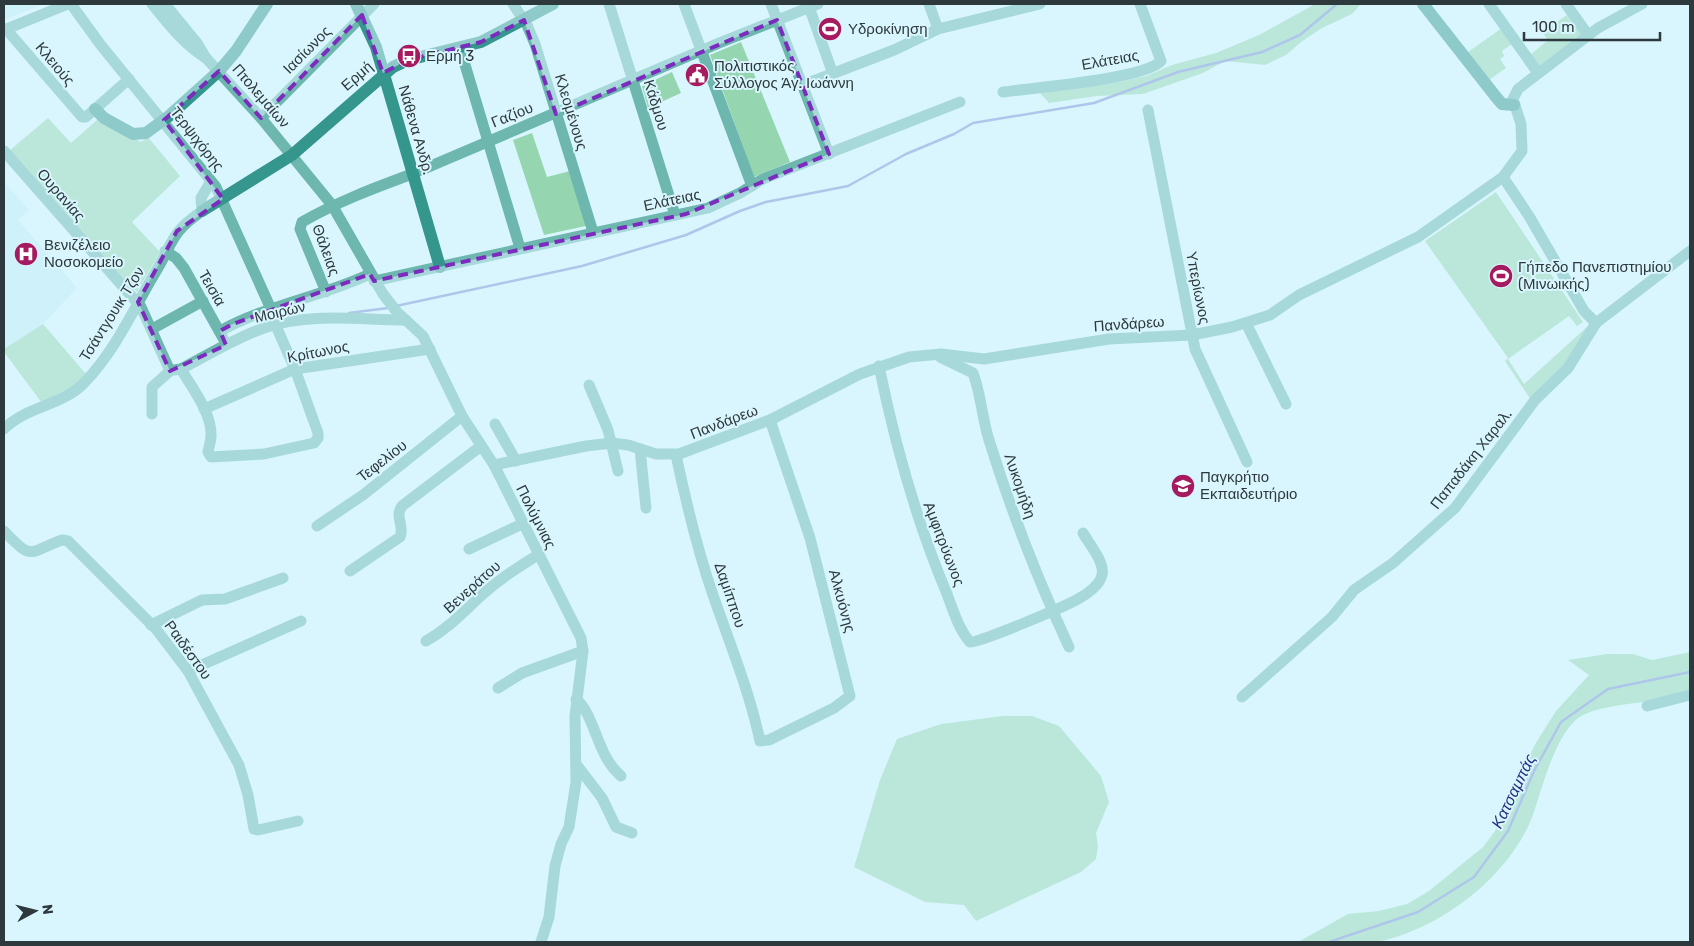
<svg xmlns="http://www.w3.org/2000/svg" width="1694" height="946" font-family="Rubik,sans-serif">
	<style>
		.built { fill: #c4eaf4 }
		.green { fill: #95d6b0 }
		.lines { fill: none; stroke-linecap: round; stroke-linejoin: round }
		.stream { stroke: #7a8dd3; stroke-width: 2.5 }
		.street { stroke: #6db7af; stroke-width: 11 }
		.secondary { stroke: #34968d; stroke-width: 12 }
		.marked { fill: none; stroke: #7b2cbf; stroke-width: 4; stroke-dasharray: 10 6; stroke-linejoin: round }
		.labels { text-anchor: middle; stroke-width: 4; stroke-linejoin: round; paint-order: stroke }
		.poi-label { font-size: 15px; fill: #2d393c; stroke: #d9f6fe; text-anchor: start }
		.street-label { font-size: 15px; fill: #2d393c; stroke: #d9f6fe }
		.water-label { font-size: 16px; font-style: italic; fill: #252f80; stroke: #d9f6fe }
	</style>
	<rect width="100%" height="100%" fill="#d9f6fe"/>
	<g class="built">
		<polygon points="4,4 44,4 4,20"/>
		<polygon points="4,182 29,210 18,220 77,288 43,324 4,349"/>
	</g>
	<g class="green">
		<polygon points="1315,4 1361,4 1352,14 1322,28 1301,42 1286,55 1265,65 1225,61 1203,73 1143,94 1097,96 1049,103 1037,90 1114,83 1146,76 1172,65 1216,53 1259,35"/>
		<polygon points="1567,15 1582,35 1539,69 1529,56 1548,40 1542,32"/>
		<polygon points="1502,28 1512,44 1502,51 1504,56 1500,59 1506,68 1488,81 1468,52"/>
		<polygon points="741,42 790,162 754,177 710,55"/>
		<polygon points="672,72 681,93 648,108 642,86"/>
		<polygon points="48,118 71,143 97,120 141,142 148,137 180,176 132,222 160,252 137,292 105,260 9,151"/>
		<polygon points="532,133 547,177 570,171 586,226 544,235 513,140"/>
		<polygon points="1496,192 1583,322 1577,326 1569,316 1508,359 1524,384 1588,326 1557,377 1531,400 1505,361 1508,358 1425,241"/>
		<polygon points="43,324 86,374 76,385 42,403 4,352 4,349"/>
		<path d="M1690,652V690C1677,694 1663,698 1650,701C1631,704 1591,707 1577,719C1555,737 1542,788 1533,815C1510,876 1441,929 1377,942C1358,946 1319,942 1298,942L1348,914L1379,911L1407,904L1429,891L1483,847L1495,831L1511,791L1537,741L1556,711L1589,675L1568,660L1607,654H1633L1652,660Z"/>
		<polygon points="1003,716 1032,716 1059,726 1101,776 1109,802 1096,833 1098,846 1096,859 1081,872 976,921 964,905 925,902 854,867 880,780 897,739 941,724"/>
	</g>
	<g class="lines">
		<g class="stream">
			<polyline points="396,306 582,266 686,235 740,211 766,202 848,186 906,154 954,134 973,123 1094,103 1178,72 1262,52 1300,35 1337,4"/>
			<polyline points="349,313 388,308"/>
			<polyline points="1329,942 1418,912 1474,877 1508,831 1534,771 1561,722 1608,689 1690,672"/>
		</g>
		<g class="street">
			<polyline points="71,4 100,44 216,187 271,309"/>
			<path d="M152,4C168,24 183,43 204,57"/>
			<polyline points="165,4 197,43 206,58 261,118 332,205 383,294 397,312 423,336 462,416 494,465 581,638 583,651 575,716 576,782 569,827 561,844 555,866 549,917 541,942"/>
			<polyline points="513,4 527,25 535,44 593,232"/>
			<polyline points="609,4 675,215"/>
			<polyline points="684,4 752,186"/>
			<polyline points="771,4 829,154"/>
			<polyline points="808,4 833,74"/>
			<polyline points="929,4 938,29"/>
			<polyline points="1489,4 1538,73"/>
			<polyline points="1566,4 1588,35"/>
			<polyline points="6,29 82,117 86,117 129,79"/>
			<polyline points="4,30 68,4"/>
			<polyline points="460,48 520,248"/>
			<polyline points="803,85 894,50 938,29 1040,4"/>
			<path d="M1003,92C1031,88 1145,79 1161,61L1140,4"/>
			<polyline points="1148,110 1195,349 1247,462"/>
			<polyline points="261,118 374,4"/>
			<polyline points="4,151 141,307 170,371 152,387 152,414"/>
			<polyline points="1503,177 1529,216 1584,311 1596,323"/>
			<polyline points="165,251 176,258 184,268 223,338"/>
			<polyline points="374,281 708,208 740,193 763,179 960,102"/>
			<path d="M326,292L300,229L302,222C337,202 374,188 412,174L719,43L818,4"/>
			<polyline points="1246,323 1286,404"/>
			<polyline points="152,329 203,301"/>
			<path d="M220,331C267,305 321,297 370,274"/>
			<path d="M940,357L973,373C981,394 982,418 989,440C1011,511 1038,580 1069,647"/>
			<path d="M879,366C895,445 916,520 947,594C953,610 959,630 970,642C979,643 1066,606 1078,599C1086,595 1100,585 1102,575C1105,562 1089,544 1083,533"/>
			<path d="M181,369C192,388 212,413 211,436C211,441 209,446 208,452L211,457L264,454L314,443L318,438V433L295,369L276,326"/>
			<path d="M174,370L181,369C208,355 235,338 264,328C309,312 359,320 406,320"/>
			<polyline points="589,385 608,430 618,471"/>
			<polyline points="204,409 295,369 430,349"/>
			<polyline points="495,424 516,461"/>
			<path d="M4,429C26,406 63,406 85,382C115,351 133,310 155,273C174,242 169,234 202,211L201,198L211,181"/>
			<polyline points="640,449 646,508"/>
			<path d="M676,455C686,502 697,549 713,595C730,644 749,690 760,741L769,740L834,708L850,696L810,538L770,420"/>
			<polyline points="494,465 586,446 612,443 628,445 656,454 679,454 770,420 860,374 909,357 941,354 984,359 1109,339 1192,335 1232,327 1270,315 1299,295 1418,237 1503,177 1522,151 1521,124 1513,99 1518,89 1598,28 1642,4"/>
			<polyline points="317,526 363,495 462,416"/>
			<path d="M4,531C33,562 28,552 62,540L68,541L156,629L188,671L239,765L248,795L254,829L258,830L298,821"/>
			<polyline points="469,549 522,524"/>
			<path d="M350,571L400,537C405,526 394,517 402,506L481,446"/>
			<polyline points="151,625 202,600 225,599 283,578"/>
			<path d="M426,641C448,629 463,612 482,595C499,579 518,567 538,555"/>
			<polyline points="188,671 301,621"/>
			<polyline points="498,688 522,673 583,651"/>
			<polyline points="1242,697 1332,617 1354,590 1393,563 1455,508 1535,400 1568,368 1596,323 1690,251"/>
			<path d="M576,699C596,716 596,755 621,776"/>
			<polyline points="1647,706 1690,695"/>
			<polyline points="576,764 602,798 616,827 632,833"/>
		</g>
		<g class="secondary">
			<polyline points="356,4 376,47 440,267"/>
			<polyline points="1423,4 1496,97 1502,104 1514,105"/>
			<polyline points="95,109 104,118 133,134 146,133 169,116 219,71 236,51 267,4"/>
			<polyline points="202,211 292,155 393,67 408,60 481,42 553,4"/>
		</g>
	</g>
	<path d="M0 0H1694V946H0ZM362,15L383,73L408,60L481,42L524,20L556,114L777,20L829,154L686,214L374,281L370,274L233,324L220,331L226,345L170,371L138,302L177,231L223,199L164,120L219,71L261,118Z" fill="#d9f6fe" fill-opacity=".55" fill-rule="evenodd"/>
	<path class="marked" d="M362,15L383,73L408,60L481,42L524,20L556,114L777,20L829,154L686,214L374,281L370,274L233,324L220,331L226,345L170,371L138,302L177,231L223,199L164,120L219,71L261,118Z"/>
	<defs>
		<g id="stadium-disc" transform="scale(1.25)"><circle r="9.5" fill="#a61a5f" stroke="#d9f6fe"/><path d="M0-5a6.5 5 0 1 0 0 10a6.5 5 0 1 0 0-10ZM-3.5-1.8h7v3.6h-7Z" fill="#fff"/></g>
		<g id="bus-disc" transform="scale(1.25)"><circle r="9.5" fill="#a61a5f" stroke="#d9f6fe"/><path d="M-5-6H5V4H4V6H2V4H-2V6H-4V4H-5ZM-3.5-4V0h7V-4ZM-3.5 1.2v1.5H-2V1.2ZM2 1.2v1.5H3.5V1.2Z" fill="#fff"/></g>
		<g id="civic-disc" transform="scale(1.25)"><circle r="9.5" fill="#a61a5f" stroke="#d9f6fe"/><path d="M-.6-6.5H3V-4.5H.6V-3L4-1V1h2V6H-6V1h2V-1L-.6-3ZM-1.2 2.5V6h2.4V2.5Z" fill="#fff"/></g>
		<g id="hospital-disc" transform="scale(1.25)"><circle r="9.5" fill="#a61a5f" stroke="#d9f6fe"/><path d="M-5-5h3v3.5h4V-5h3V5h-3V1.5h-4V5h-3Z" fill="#fff"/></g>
		<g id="school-disc" transform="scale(1.25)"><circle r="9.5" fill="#a61a5f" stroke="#d9f6fe"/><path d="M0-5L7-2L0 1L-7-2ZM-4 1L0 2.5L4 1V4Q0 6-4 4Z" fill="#fff"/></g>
	</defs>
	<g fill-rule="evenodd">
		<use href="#stadium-disc" x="830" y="29"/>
		<use href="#bus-disc" x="409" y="56"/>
		<use href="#civic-disc" x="697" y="75"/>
		<use href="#hospital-disc" x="26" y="254"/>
		<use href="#stadium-disc" x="1501" y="276"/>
		<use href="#school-disc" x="1183" y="486"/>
	</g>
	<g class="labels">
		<g class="poi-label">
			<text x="848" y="34">Υδροκίνηση</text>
			<text x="426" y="61">Ερμή 3</text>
			<text x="714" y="71">Πολιτιστικός<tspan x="714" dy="17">Σύλλογος Άγ. Ιωάννη</tspan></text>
			<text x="44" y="250">Βενιζέλειο<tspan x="44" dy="17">Νοσοκομείο</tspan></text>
			<text x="1518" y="272">Γήπεδο Πανεπιστημίου<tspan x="1518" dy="17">(Μινωικής)</tspan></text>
			<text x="1200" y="482">Παγκρήτιο<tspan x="1200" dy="17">Εκπαιδευτήριο</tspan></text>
		</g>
		<g class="street-label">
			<text transform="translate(307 50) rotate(-45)" y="5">Ιασίωνος</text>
			<text transform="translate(1110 60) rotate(-10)" y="5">Ελάτειας</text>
			<text transform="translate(55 64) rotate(50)" y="5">Κλειούς</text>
			<text transform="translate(357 76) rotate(-41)" y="5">Ερμή</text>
			<text transform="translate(261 96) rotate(49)" y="5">Πτολεμαίων</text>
			<text transform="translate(656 105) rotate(73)" y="5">Κάδμου</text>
			<text transform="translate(571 112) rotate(73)" y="5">Κλεομένους</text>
			<text transform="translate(512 115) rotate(-22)" y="5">Γαζίου</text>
			<text transform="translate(416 130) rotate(74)" y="5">Νάθενα Ανδρ.</text>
			<text transform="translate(197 139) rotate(52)" y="5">Τερψιχόρης</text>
			<text transform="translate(61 195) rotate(49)" y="5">Ουρανίας</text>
			<text transform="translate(672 200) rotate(-12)" y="5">Ελάτειας</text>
			<text transform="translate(326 250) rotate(70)" y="5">Θάλειας</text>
			<text transform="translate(212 288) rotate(60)" y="5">Τεισία</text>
			<text transform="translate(1198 288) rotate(79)" y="5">Υπερίωνος</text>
			<text transform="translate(280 312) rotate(-13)" y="5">Μοιρών</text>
			<text transform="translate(112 314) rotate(-58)" y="5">Τσάντγουικ Τζον</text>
			<text transform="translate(1129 324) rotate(-4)" y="5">Πανδάρεω</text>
			<text transform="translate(318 352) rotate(-11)" y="5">Κρίτωνος</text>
			<text transform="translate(724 422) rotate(-21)" y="5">Πανδάρεω</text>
			<text transform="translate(1471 459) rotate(-52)" y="5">Παπαδάκη Χαραλ.</text>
			<text transform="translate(382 461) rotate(-38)" y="5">Τεφελίου</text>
			<text transform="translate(1020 486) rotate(71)" y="5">Λυκομήδη</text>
			<text transform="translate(536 517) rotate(63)" y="5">Πολύμνιας</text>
			<text transform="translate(944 544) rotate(69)" y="5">Αμφιτρύωνος</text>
			<text transform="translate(472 587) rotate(-42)" y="5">Βενεράτου</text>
			<text transform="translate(730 595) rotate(71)" y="5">Δαμίππου</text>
			<text transform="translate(842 601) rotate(75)" y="5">Αλκυόνης</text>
			<text transform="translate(188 650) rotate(54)" y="5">Ραιδέστου</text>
		</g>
		<g class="water-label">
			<text transform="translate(1513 791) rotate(-64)" y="6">Κατσαμπάς</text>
		</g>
	</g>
	<rect width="1694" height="946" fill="none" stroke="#2d393c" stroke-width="10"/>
	<g transform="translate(35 911) rotate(83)" stroke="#d9f6fe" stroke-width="4" paint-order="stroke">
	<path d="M0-4L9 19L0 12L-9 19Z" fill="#2d393c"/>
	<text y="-8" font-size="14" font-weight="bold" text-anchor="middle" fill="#2d393c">N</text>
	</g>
	<path d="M1524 32v8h136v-8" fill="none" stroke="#2d393c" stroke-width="2.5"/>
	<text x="1532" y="32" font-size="15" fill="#2d393c" stroke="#d9f6fe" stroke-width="4" paint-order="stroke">100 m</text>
</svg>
